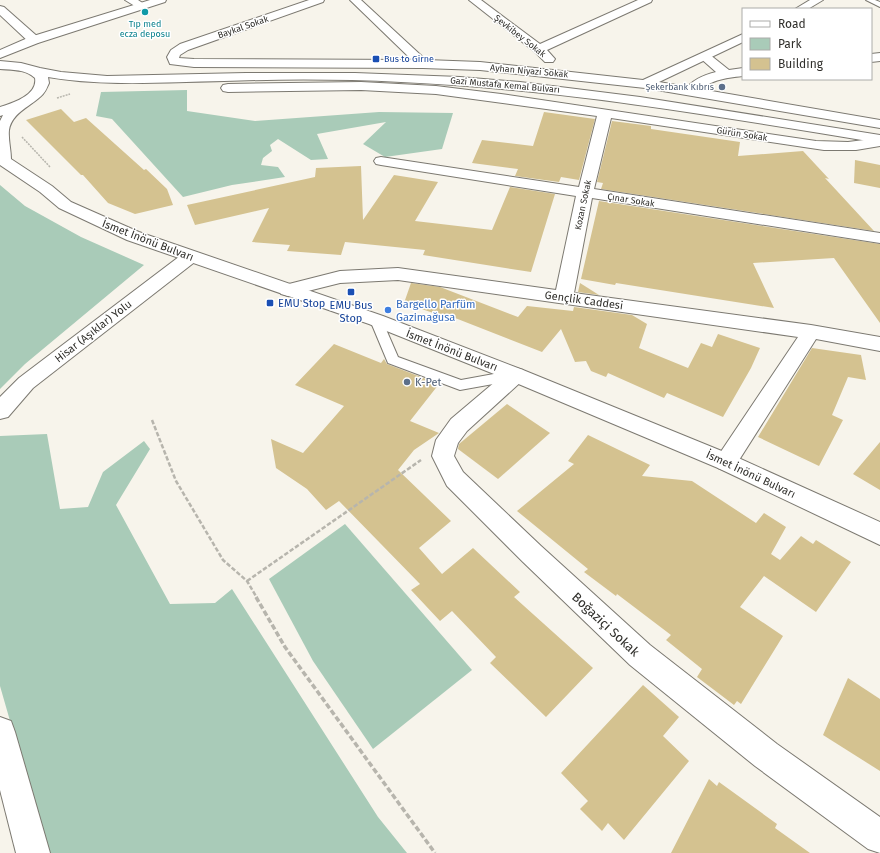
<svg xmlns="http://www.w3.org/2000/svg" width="880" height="853" font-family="'Fira Sans',sans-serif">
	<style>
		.green { fill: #a9cbb8 }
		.building { fill: #d4c290 }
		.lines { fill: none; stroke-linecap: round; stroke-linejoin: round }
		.service-casing { stroke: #7c7971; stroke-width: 2 }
		.minor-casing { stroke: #7c7971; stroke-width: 2 }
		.tertiary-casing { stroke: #7c7971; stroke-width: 2 }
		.primary-casing { stroke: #7c7971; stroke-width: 2 }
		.path-far2 { stroke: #b7b5ad; stroke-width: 1.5; stroke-dasharray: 2 1; stroke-linecap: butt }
		.path-far1 { stroke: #b7b5ad; stroke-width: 2.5; stroke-dasharray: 4.5 2; stroke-linecap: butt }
		.path { stroke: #b7b5ad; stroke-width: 3.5; stroke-dasharray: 5.5 2.5; stroke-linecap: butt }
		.service { fill: #fff; fill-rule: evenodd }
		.minor { fill: #fff; fill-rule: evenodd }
		.tertiary { fill: #fff; fill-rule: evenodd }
		.primary { fill: #fff; fill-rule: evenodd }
		.culture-dot { fill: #0f9aa8; stroke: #fff; stroke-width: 1.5 }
		.transit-dot { fill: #1a4fb4; stroke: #fff; stroke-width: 1.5 }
		.service-dot { fill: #5c6f8a; stroke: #fff; stroke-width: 1.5 }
		.shop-dot { fill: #3f7fe0; stroke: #fff; stroke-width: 1.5 }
		.labels { text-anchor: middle; stroke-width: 3; stroke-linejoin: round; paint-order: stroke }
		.far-culture-label { font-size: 9px; fill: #0d838f; stroke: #fff }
		.far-street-label { font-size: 9px; fill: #302f2b; stroke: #fff }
		.far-transit-label { font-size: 9px; fill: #164399; stroke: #fff; text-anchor: start }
		.far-service-label { font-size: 9px; fill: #4e5e75; stroke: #fff; text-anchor: end }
		.street-label { font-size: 11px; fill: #302f2b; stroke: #fff }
		.transit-label { font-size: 11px; fill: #164399; stroke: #fff; text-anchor: start }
		.shop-label { font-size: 11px; fill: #366cbe; stroke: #fff; text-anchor: start }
		.service-label { font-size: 11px; fill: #4e5e75; stroke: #fff; text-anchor: start }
		.near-street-label { font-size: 13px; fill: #302f2b; stroke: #fff }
	</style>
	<rect width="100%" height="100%" fill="#f7f4eb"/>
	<g class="green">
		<polygon points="187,90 187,111 255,121 379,112 453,113 442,149 385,157 363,144 386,122 317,134 328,159 311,160 278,139 270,145 272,151 263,158 261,165 278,167 285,177 232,185 183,197 112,119 96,116 101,92"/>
		<polygon points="0,185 25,206 81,237 144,265 25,364 0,389"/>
		<polygon points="47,434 60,509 88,507 103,472 144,441 150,449 116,505 170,604 215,603 232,589 378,817 407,853 48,853 0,686 0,436"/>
		<polygon points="345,524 472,670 373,749 313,661 269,579"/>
	</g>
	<g class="building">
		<polygon points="61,109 74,122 86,118 144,170 146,169 167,189 173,205 135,214 108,203 83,175 81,175 26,120"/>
		<polygon points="544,112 595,119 579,180 561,177 559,182 515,176 518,169 472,163 482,140 533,146"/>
		<polygon points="612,121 651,126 651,129 740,142 738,156 803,151 829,179 825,178 874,231 601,189 603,183 597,182"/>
		<polygon points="855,160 880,165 880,188 854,183"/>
		<polygon points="361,166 363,220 394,175 438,182 415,221 492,230 510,187 555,194 531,272 423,255 425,250 345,242 341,255 287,251 290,245 252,242 269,208 195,225 187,205 315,177 316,168"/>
		<polygon points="599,201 880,244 880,323 834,258 753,263 774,308 616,283 615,285 581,279"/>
		<polygon points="411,283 440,287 518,317 527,306 573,311 574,307 632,315 647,324 639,348 688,368 701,343 712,347 718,334 760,348 751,368 723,417 667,393 664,398 608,373 606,377 591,371 586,361 575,362 561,329 542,352 450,316 448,318 404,303"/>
		<polygon points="580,283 599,295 578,292"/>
		<polygon points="334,344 381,363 384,359 387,364 439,384 410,421 439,433 414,450 398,470 451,521 419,548 442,574 473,548 520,592 514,597 593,668 546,717 490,663 496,657 452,611 440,621 411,590 420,584 339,501 326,510 307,489 276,468 271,439 303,453 344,406 295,385"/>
		<polygon points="812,348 861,355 866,380 848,377 832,415 843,420 819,466 758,437"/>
		<polygon points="507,404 550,433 498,479 458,449 459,444"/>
		<polygon points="588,435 650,465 642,476 692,481 756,523 764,513 786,527 771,554 780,560 801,536 813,544 816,540 851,562 816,612 764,576 740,607 783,636 741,704 737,701 734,705 697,677 702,669 666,640 671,635 617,594 616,596 584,572 588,569 517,511 574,464 568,461"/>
		<polygon points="880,442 880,490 853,474"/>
		<polygon points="848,678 880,699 880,771 823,735"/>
		<polygon points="643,685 679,717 663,736 689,761 624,840 608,823 602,831 580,809 588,801 561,773"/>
		<polygon points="709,779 717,786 719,782 777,824 775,828 810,853 671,853"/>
	</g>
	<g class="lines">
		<g class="service-casing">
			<g id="service">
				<polygon points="866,0 875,0 880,2 880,7"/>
				<polygon points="376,316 380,317 382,320 398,357 461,380 516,370 521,372 523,375 521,378 516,380 460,390 388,363 370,320 372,317"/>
			</g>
		</g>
		<g class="minor-casing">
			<g id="minor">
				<polygon points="125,0 138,0 147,6 146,8 138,8"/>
				<polygon points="309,0 324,0 323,2 188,50 180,55 179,58 194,59 412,60 350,0 361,0 426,60 480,62 643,80 743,34 743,42 659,82 880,120 880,128 645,88 480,70 423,68 194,67 170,64 167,57 171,50 180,44"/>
				<polygon points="469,0 481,0 540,44 638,0 652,0 651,2 547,50 555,59 553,62 545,62 535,52"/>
				<polygon points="810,0 823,0 808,9 795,9"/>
				<polygon points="0,6 4,7 38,37 40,40 38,43 30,43 0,15"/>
				<polygon points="361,82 436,86 501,94 816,141 848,142 880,138 880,146 856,150 824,150 611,118 594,189 880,233 880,243 592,198 574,293 811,325 880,337 880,351 816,339 734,468 726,471 718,468 715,462 718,456 798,337 398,280 340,283 288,296 281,294 279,290 281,286 340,271 398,268 556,290 576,196 381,165 376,164 374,161 376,158 381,157 579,187 597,116 436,94 361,90 228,92 223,91 221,88 223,85 228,84"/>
				<polygon points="190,252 196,253 199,257 196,261 33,388 8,417 0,419 0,397 19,378 184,253"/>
				<polygon points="516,368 523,370 526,375 523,380 467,431 458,443 454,456 463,472 541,546 650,645 777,744 880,817 880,853 868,849 755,766 630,665 523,562 447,486 432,456 436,440 451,419 509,370"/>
				<polygon points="0,717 11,721 15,732 50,853 16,853 0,790"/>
			</g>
		</g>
		<g class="tertiary-casing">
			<g id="tertiary">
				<path d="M705,53L709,54L729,70L743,68V76C724,78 709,80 696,94H686L684,91C692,80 703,75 716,72L699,57L701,54Z"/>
				<polygon points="880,53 880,61 871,62 871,54"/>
			</g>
		</g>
		<g class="primary-casing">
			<g id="primary">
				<polygon points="150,0 166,0 165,2 38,43 0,58 0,50 30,37"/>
				<path d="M0,61L21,63L40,68L61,72L107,76L246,73H355L460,77L520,82L640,97L880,135V143C721,117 562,89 401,82C342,79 283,79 224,81C165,82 107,87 48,77L49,83C47,87 46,91 43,94C32,106 12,112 9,130C8,139 11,150 11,159L52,186L71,202L139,232L383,316L523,370L734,456L880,522V545L718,468L509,380L369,324L127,240L59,208L40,192L0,165V121L3,115L0,116V107C13,103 38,95 35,78C25,69 13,70 0,69Z"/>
			</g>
		</g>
		<g class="path-far2">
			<polyline points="57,98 70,94"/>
			<polyline points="22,137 50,167"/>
		</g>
		<g class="path-far1">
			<polyline points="152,420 176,481 223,560 247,581 257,598"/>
			<polyline points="247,581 421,460"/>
		</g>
		<polyline class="path" points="256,597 285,647 435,853"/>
		<use href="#service" class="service"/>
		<use href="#minor" class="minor"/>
		<use href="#tertiary" class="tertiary"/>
		<use href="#primary" class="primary"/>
	</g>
	<circle class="culture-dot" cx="145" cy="12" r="4"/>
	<g class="transit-dot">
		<rect x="372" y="55" width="8" height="8" rx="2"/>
		<rect x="347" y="288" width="8" height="8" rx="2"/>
		<rect x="266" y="299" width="8" height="8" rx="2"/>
	</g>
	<g class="service-dot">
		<circle cx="722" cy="87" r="4"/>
		<circle cx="407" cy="382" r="4"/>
	</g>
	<circle class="shop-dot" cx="388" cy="310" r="4"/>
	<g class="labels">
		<g class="far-culture-label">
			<text x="145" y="27">Tıp med<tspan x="145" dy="10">ecza deposu</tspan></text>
		</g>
		<g class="far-street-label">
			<text transform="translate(243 27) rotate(-19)" y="3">Baykal Sokak</text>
			<text transform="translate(520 36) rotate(38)" y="3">Şevkibey Sokak</text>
			<text transform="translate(529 71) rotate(5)" y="3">Ayhan Niyazi Sokak</text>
			<text transform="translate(505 85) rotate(5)" y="3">Gazi Mustafa Kemal Bulvarı</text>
			<text transform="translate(742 134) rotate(9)" y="3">Gürün Sokak</text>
			<text transform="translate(631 200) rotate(9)" y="3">Çınar Sokak</text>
			<text transform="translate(583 205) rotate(-78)" y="3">Kozan Sokak</text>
		</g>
		<g class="far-transit-label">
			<text x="384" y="62">Bus to Girne</text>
		</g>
		<g class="far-service-label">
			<text x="714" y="90">Şekerbank Kıbrıs</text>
		</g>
		<g class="street-label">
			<text transform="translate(148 240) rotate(21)" y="4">İsmet İnönü Bulvarı</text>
			<text transform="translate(584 300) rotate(8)" y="4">Gençlik Caddesi</text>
			<text transform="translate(93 331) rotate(-38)" y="4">Hisar (Aşıklar) Yolu</text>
			<text transform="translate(452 350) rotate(21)" y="4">İsmet İnönü Bulvarı</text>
			<text transform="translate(751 474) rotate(25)" y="4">İsmet İnönü Bulvarı</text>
		</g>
		<g class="transit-label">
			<text x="278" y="307">EMU Stop</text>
			<text x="351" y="309" text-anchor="middle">EMU Bus<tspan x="351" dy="13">Stop</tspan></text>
		</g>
		<g class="shop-label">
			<text x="396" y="308">Bargello Parfüm<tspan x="396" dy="13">Gazimağusa</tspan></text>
		</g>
		<g class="service-label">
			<text x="415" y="386">K-Pet</text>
		</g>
		<g class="near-street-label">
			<text transform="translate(606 624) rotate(43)" y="5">Boğaziçi Sokak</text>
		</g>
	</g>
	<rect x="742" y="8" width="130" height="72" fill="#ffffff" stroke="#acacaa"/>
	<rect x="750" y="21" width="20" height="6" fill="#ffffff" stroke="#acacaa"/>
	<text x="778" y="28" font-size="12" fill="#302f2b">Road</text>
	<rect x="750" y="38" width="20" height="12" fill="#a9cbb8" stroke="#acacaa"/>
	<text x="778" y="48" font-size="12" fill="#302f2b">Park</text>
	<rect x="750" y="58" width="20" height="12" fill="#d4c290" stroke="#acacaa"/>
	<text x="778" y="68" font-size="12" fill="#302f2b">Building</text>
</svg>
